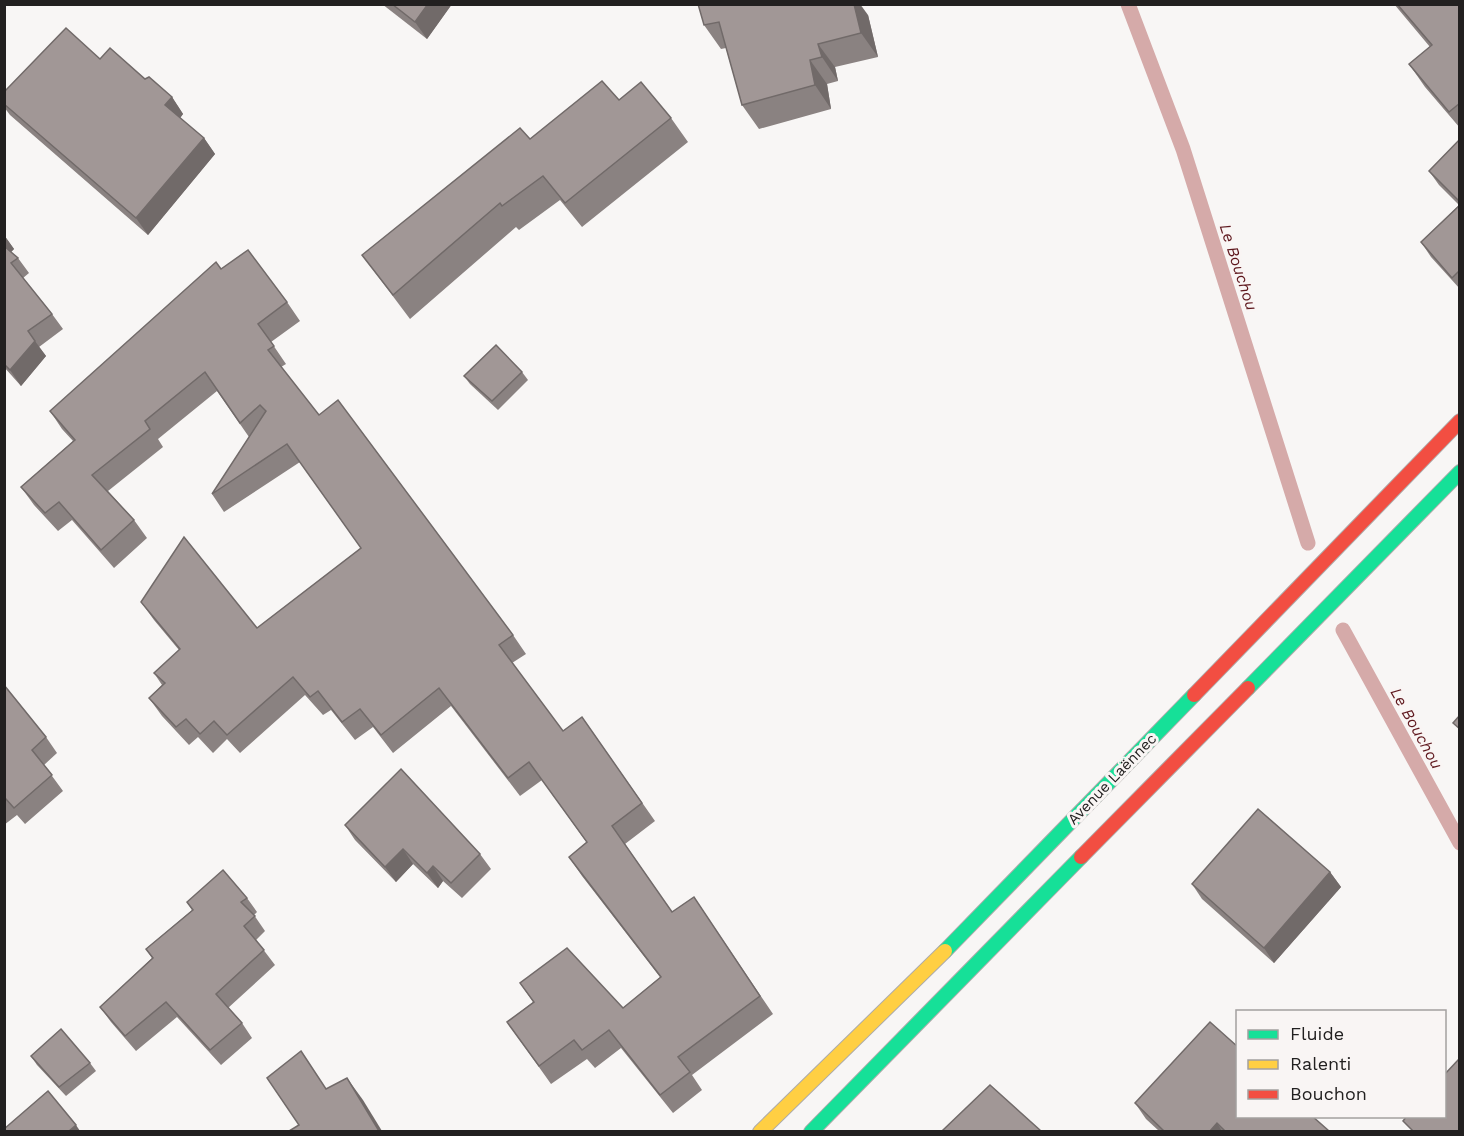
<svg xmlns="http://www.w3.org/2000/svg" width="1464" height="1136" font-family="'Work Sans',sans-serif">
	<style>
		.lines { fill: none; stroke-linecap: round; stroke-linejoin: round }
		.stream { stroke: #d5aaa9; stroke-width: 15 }
		.fast-casing { stroke: #adabaa; stroke-width: 16 }
		.slow-casing { stroke: #adabaa; stroke-width: 16 }
		.jam-casing { stroke: #adabaa; stroke-width: 16 }
		.fast { stroke: #16e098; stroke-width: 14 }
		.slow { stroke: #ffcf43; stroke-width: 14 }
		.jam { stroke: #f24e42; stroke-width: 14 }
		.wall { fill: #8a8281 }
		.shaded-wall { fill: #716a69 }
		.building { fill: #a19796; stroke: #716a69; stroke-width: 1.5 }
		.labels { text-anchor: middle; stroke-width: 6; stroke-linejoin: round; paint-order: stroke }
		.street-label { font-size: 15px; fill: #222020; stroke: #f9f5f4 }
		.water-label { font-size: 16px; font-style: italic; fill: #5e171d; stroke: #f9f5f4 }
	</style>
	<rect width="100%" height="100%" fill="#f8f6f5"/>
	<g class="lines">
		<g class="stream">
			<polyline points="1128,4 1183,149 1308,543"/>
			<polyline points="1343,630 1460,843"/>
		</g>
		<g class="fast-casing">
			<g id="fast">
				<polyline points="1248,688 1460,472"/>
				<polyline points="945,951 1194,695"/>
				<polyline points="811,1132 1081,857"/>
			</g>
		</g>
		<g class="slow-casing">
			<polyline id="slow" points="760,1132 945,951"/>
		</g>
		<g class="jam-casing">
			<g id="jam">
				<polyline points="1194,695 1460,421"/>
				<polyline points="1081,857 1248,688"/>
			</g>
		</g>
		<use href="#fast" class="fast"/>
		<use href="#slow" class="slow"/>
		<use href="#jam" class="jam"/>
	</g>
	<g class="wall">
		<polygon points="382,4 452,4 427,39"/>
		<polygon points="698,4 868,15 878,57 835,67 838,81 827,84 831,109 759,129 742,105 726,48 721,49 704,25"/>
		<polygon points="1394,4 1460,4 1460,128 1425,87 1409,64 1430,47"/>
		<polygon points="100,59 145,79 172,97 183,114 180,118 204,138 215,154 148,235 10,115 4,107 4,92"/>
		<polygon points="619,100 671,118 688,142 582,227 560,200 519,230 516,227 410,319 362,255 530,139"/>
		<polygon points="1460,139 1460,289 1431,257 1421,242 1459,205 1439,185 1429,171"/>
		<polygon points="4,235 14,249 11,252 18,258 29,273 23,278 52,314 63,329 39,347 46,356 21,386 4,367"/>
		<polygon points="221,269 287,302 300,321 271,342 286,364 281,367 319,415 513,635 526,654 512,663 563,731 582,717 655,821 625,844 672,912 694,897 773,1014 692,1075 702,1090 673,1113 621,1048 595,1068 587,1059 551,1084 507,1022 533,1002 520,983 623,1008 660,977 582,876 569,857 587,843 542,780 520,796 451,706 393,753 373,727 355,740 331,710 323,715 305,695 240,753 227,739 213,753 198,737 189,745 162,716 149,698 162,685 154,673 179,650 154,620 141,602 257,628 361,548 300,462 224,512 212,494 249,437 217,391 158,439 163,447 108,491 134,520 147,538 114,568 72,520 58,531 34,505 21,487 73,441 62,429 50,411"/>
		<polygon points="522,372 528,380 498,410 470,384 464,376"/>
		<polygon points="4,685 46,737 57,753 44,765 63,791 25,824 17,815 4,825"/>
		<polygon points="345,825 480,854 491,869 462,898 443,881 438,888 413,864 396,882 355,840"/>
		<polygon points="1330,872 1341,887 1274,963 1202,899 1192,884"/>
		<polygon points="247,898 257,912 254,915 265,931 256,940 275,965 228,1008 242,1023 252,1038 221,1065 177,1017 136,1051 111,1022 100,1007 152,958 146,949 192,910 187,902"/>
		<polygon points="31,1056 90,1063 96,1071 66,1096 37,1065"/>
		<polygon points="1135,1103 1329,1131 1159,1131 1146,1119"/>
	</g>
	<g class="shaded-wall">
		<polygon points="428,4 452,4 427,39 415,22"/>
		<polygon points="849,4 860,4 868,15 878,57 861,33"/>
		<polygon points="818,44 835,67 838,81 822,57"/>
		<polygon points="810,60 827,84 831,109 815,85"/>
		<polygon points="172,97 183,114 177,122 165,105"/>
		<polygon points="204,138 215,154 148,235 136,218"/>
		<polygon points="4,235 14,249 8,255 4,250"/>
		<polygon points="35,341 46,356 21,386 10,370"/>
		<polygon points="403,849 413,864 396,882 385,867"/>
		<polygon points="433,866 443,881 438,888 427,873"/>
		<polygon points="1330,872 1341,887 1274,963 1264,948"/>
		<polygon points="347,1078 363,1100 382,1131 379,1131"/>
		<polygon points="1217,1123 1222,1131 1210,1131"/>
		<polygon points="76,1125 80,1131 69,1131"/>
	</g>
	<g class="building">
		<polygon points="392,4 428,4 415,22"/>
		<polygon points="698,4 854,4 861,33 818,44 822,57 810,60 815,85 742,105 719,22 704,25"/>
		<polygon points="1397,4 1460,4 1460,103 1449,112 1409,64 1432,45"/>
		<polygon points="66,28 100,59 110,48 145,79 149,77 172,97 165,105 204,138 136,218 4,104 4,92"/>
		<polygon points="602,81 619,100 641,82 671,118 565,203 543,176 502,206 500,203 393,295 362,255 520,128 530,139"/>
		<polygon points="1460,139 1460,202 1429,171"/>
		<polygon points="1460,205 1460,270 1452,278 1421,242"/>
		<polygon points="4,246 18,258 11,263 52,314 28,331 35,341 10,370 4,364"/>
		<polygon points="248,250 287,302 258,324 274,346 268,350 319,415 338,400 513,635 499,645 563,731 582,717 642,803 612,826 672,912 694,897 760,996 678,1057 690,1072 660,1095 609,1030 582,1050 574,1040 539,1066 507,1022 534,1002 520,983 567,948 623,1008 661,977 569,857 587,842 529,762 508,778 439,688 381,735 360,709 342,722 318,691 310,697 293,677 227,735 214,721 200,734 186,719 176,727 149,698 165,683 154,673 180,649 141,602 184,537 257,628 361,548 287,444 212,494 266,411 260,405 240,423 205,372 145,421 150,429 92,475 134,520 101,550 59,502 45,513 21,487 75,440 50,411 216,262 221,269"/>
		<polygon points="496,345 522,372 492,401 464,376"/>
		<polygon points="4,685 46,737 32,750 52,775 14,808 6,799 4,801"/>
		<polygon points="1460,715 1460,729 1453,723"/>
		<polygon points="401,769 480,854 451,883 433,866 427,873 403,849 385,867 345,825"/>
		<polygon points="1258,809 1330,872 1264,948 1192,884"/>
		<polygon points="223,870 247,898 241,902 255,916 244,926 264,950 216,994 242,1023 210,1050 166,1002 125,1036 100,1007 153,958 146,949 193,910 187,902"/>
		<polygon points="1210,1022 1238,1047 1238,1116 1312,1116 1329,1131 1225,1131 1217,1123 1210,1131 1164,1131 1135,1103"/>
		<polygon points="61,1029 90,1063 59,1087 31,1056"/>
		<polygon points="301,1051 326,1089 347,1078 379,1131 289,1131 299,1125 267,1078"/>
		<polygon points="1460,1058 1460,1131 1413,1131 1403,1121 1407,1116 1444,1116 1444,1075"/>
		<polygon points="990,1085 1041,1131 942,1131"/>
		<polygon points="48,1091 76,1125 69,1131 4,1131 4,1129"/>
	</g>
	<g class="labels">
		<g class="street-label">
			<text transform="translate(1112 779) rotate(-46)" y="5">Avenue Laënnec</text>
		</g>
		<g class="water-label">
			<text transform="translate(1239 267) rotate(72)" y="6">Le Bouchou</text>
			<text transform="translate(1417 728) rotate(61)" y="6">Le Bouchou</text>
		</g>
	</g>
	<rect width="1464" height="1136" fill="none" stroke="#222020" stroke-width="12"/>
	<rect x="1236" y="1010" width="210" height="108" fill="#f9f5f4" stroke="#a3a09f" stroke-width="1.5"/>
	<rect x="1248" y="1030" width="30" height="9" fill="#16e098" stroke="#a3a09f" stroke-width="1.5"/>
	<text x="1290" y="1040" font-size="18" fill="#222020">Fluide</text>
	<rect x="1248" y="1060" width="30" height="9" fill="#ffcf43" stroke="#a3a09f" stroke-width="1.5"/>
	<text x="1290" y="1070" font-size="18" fill="#222020">Ralenti</text>
	<rect x="1248" y="1090" width="30" height="9" fill="#f24e42" stroke="#a3a09f" stroke-width="1.5"/>
	<text x="1290" y="1100" font-size="18" fill="#222020">Bouchon</text>
</svg>
